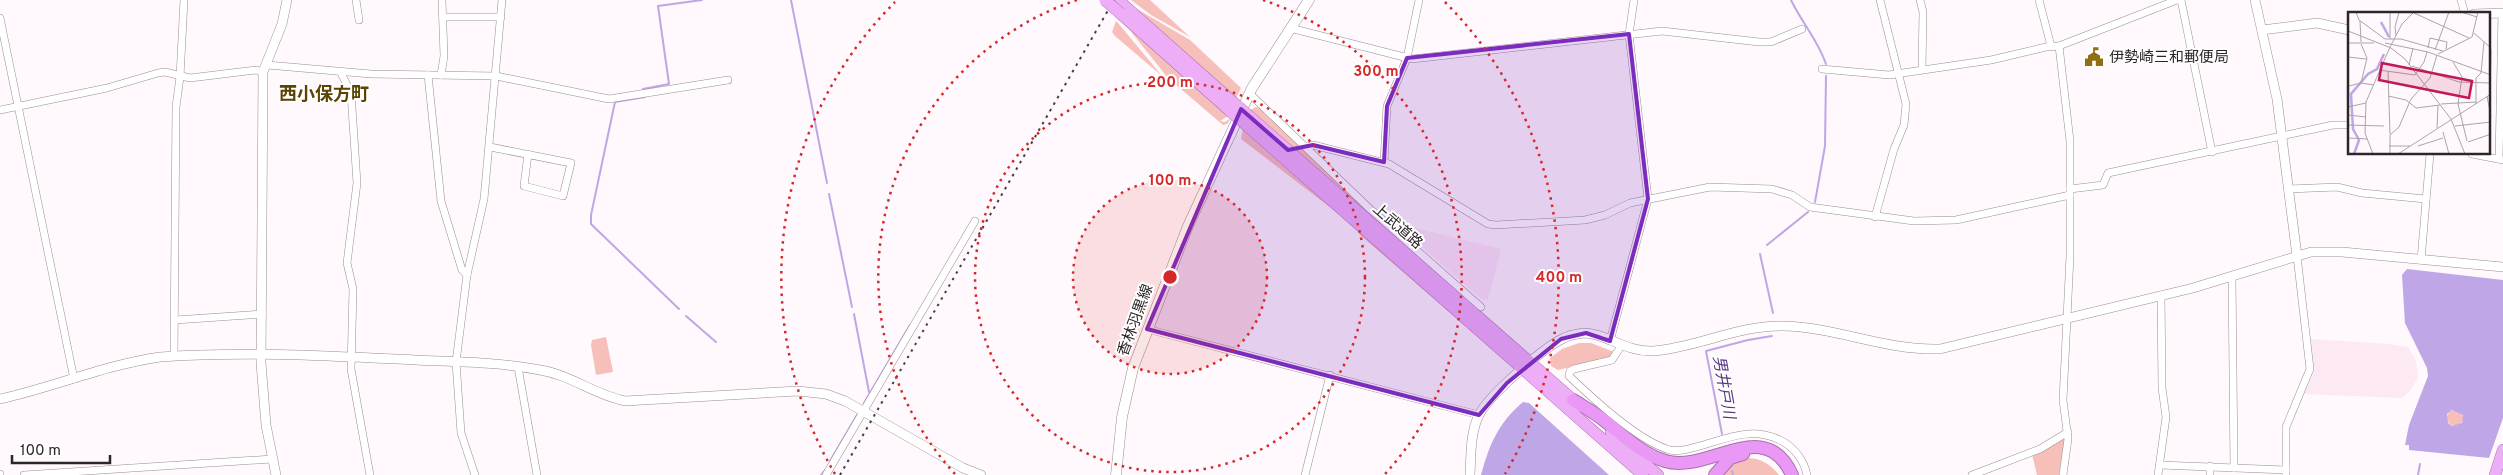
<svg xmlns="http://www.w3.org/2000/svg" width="2503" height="475" font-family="Overpass,'Noto Sans JP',sans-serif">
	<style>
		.built { fill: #fde9f4 }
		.green { fill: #f7bfba }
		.water { fill: #bfa6e7; fill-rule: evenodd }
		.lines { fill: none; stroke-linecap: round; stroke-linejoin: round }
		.stream { stroke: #bfa6e7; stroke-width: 2 }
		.minor-casing { stroke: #9b8c95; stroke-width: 8 }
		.tertiary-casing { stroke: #9b8c95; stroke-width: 10 }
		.secondary-casing { stroke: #9b8c95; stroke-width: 11 }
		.trunk-casing { stroke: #a771ae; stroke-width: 12 }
		.motorway-casing { stroke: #a771ae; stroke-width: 14 }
		.minor { stroke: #fff; stroke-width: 7 }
		.tertiary { stroke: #fff; stroke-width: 9 }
		.secondary { stroke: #fff; stroke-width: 10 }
		.trunk { stroke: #eeaef7; stroke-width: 11 }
		.motorway { stroke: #e999f5; stroke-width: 12 }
		.rail { stroke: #433d40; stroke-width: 2; stroke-dasharray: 2.5 5; stroke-linecap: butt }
		.trunk-bridge-casing { stroke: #a771ae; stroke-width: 12; stroke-linecap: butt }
		.trunk-bridge { stroke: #eeaef7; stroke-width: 11 }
		.marked { fill: #7b2cbf; fill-opacity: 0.2; stroke: #7b2cbf; stroke-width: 4; stroke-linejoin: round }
		.ring { fill: none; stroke: #d62828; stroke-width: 2.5; stroke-dasharray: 2.5 5 }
		.labels { text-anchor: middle; stroke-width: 4; stroke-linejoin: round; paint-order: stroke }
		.poi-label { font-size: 15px; fill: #2c2629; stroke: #fff; text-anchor: start }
		.street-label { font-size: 15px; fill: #2c2629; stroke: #fff }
		.water-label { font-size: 16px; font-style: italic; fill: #593884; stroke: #fff }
		.quarter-label { font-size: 18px; font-weight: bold; fill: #5a4303; stroke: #fff }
		.inset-river { fill: none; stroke: #bfa6e7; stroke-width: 2.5 }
		.inset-road { fill: none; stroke: #aba4a8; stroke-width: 1 }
		.view { fill: #c2185b; fill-opacity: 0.15; stroke: #c2185b; stroke-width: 2.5 }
		.inset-edge { fill: none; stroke: #2c2629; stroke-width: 2.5 }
		.centre { fill: #d62828; stroke: #fff; stroke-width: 2.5 }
		.ring-label { font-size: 15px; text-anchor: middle; font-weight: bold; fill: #d62828; stroke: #fff; stroke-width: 4; stroke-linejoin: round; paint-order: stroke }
	</style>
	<rect width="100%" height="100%" fill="#fff8fc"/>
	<g class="built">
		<polygon points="1395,223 1501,249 1488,300 1480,298"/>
		<polygon points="2310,339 2389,344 2408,347 2416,361 2418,378 2409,392 2402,398 2304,394 2314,372"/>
	</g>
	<g class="green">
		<polygon points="1131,0 1150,0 1190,37 1151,15"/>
		<polygon points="1137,9 1190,40 1241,88 1236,98"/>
		<polygon points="1116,21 1118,23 1162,76 1115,36 1112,32"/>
		<polygon points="1128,28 1228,116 1220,121 1225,122 1231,118 1227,124 1223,125 1168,78"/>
		<polygon points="1256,107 1260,108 1394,237 1250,110"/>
		<polygon points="1243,129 1348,221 1241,139"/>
		<polygon points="1357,229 1507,362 1359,234"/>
		<polygon points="606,337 613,372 596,375 591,345 592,340"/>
		<polygon points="1579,343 1591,343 1614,352 1610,357 1558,370 1551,366 1550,358 1562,349"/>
		<circle cx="2455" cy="418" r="8"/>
		<polygon points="2063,438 2065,438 2059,475 2037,475 2032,454"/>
		<path d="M1746,458C1761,458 1770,464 1779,475H1721L1733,463Z"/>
	</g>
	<g class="water">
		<path d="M2407,269L2503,280V418L2489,458L2409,450V445H2405L2409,425L2428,376L2427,368L2405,323L2402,275ZM2452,410L2463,415L2462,423L2452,426L2448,423L2447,414Z"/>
		<path d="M1523,402L1529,403L1609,475H1481C1489,445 1498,423 1523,402Z"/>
	</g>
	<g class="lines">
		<g class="stream">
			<polyline points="791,0 827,183"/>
			<path d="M1791,0C1802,23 1818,40 1826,64"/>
			<polyline points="643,89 669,84 658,6 702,0"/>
			<polyline points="645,97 615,102 591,215 591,224 679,309"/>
			<polyline points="829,194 852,307"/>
			<polyline points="1815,202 1825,146 1826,76"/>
			<polyline points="1767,245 1808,212"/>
			<polyline points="1760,254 1773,313"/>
			<polyline points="854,314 869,392"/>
			<polyline points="686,316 716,342"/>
			<polyline points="864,403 910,325"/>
			<polyline points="1722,434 1706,351 1748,340 1772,336"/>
			<polyline points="830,461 857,415"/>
			<polyline points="1732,471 1733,475"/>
			<polyline points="821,475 825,470"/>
			<polyline points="2418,475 2420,464"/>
		</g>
		<g class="minor-casing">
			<g id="minor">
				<polyline points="356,0 359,20"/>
				<polyline points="1920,0 1923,12 1922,69"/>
				<polyline points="2039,0 2051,46"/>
				<polyline points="2181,0 2212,152"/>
				<polyline points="2461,0 2465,14"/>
				<polyline points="443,17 501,17"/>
				<polyline points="0,18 74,379"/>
				<polyline points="1290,28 1412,59 1662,31 1759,42 1771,42 1802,29"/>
				<polyline points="2059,46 2070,141 2070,256 2063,400 2068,439 2063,475"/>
				<polyline points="267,65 371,74 496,76 609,99 728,80"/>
				<polyline points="1822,69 1889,75 1991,60 2046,47 2059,46 2177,0"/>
				<polyline points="341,73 351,93 357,183 347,263 353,289 351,369 370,475"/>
				<polyline points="428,75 441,201 462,270 467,275"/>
				<polyline points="441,75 444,56 442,0"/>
				<polyline points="1249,93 1370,209 1481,307"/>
				<polyline points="0,110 107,88 158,73 165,72 190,78 256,70 263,72"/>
				<polyline points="490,147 571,163 563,196 524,186 528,154"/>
				<polyline points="1307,147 1313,145 1389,164 1488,224 1496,225 1585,220 1605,215 1630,203 1710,187 1772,189 1792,195 1810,207 1914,221 1956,220 2070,195"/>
				<polyline points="2472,154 2503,160"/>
				<polyline points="2499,159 2502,13"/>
				<polyline points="1384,162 1387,106 1407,58 1419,0"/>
				<polyline points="2070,189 2103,185 2108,173 2333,125 2349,125"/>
				<polyline points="2289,189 2337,187 2362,193 2426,199"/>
				<polyline points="1875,217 1894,149 1904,125 1906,104 1880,0"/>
				<polyline points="2421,260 2430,154"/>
				<polyline points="2232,277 2234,468"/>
				<polyline points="175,320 262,314"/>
				<polyline points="1147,329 1479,415"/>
				<polyline points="1610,341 1648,199 1629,34 1634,0"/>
				<path d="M1621,346L1612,360L1574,369L1570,371L1569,376C1592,398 1640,442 1670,450C1679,452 1688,449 1696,447C1726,439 1750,426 1780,440C1794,447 1804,460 1807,475"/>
				<polyline points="174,356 176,107 180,77 184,0"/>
				<polyline points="518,367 537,475"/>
				<polyline points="2160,465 2286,470"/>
				<polyline points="0,474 0,475"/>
				<polyline points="24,475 272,459"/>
				<polyline points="475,475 461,433 456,362 467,275 484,199 502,0"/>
				<polyline points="826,475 975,221"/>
				<polyline points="1305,475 1330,375"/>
				<polyline points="1972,475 2040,449 2068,432"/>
				<polyline points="2158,475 2166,417 2162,388 2161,295"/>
				<polyline points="2210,475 2210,466"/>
				<polyline points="2286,475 2286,427 2310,369 2297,256"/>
			</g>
		</g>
		<g class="tertiary-casing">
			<g id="tertiary">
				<polyline points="2255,0 2277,99 2297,256"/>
				<polyline points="2474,14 2503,13"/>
				<polyline points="2262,30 2317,23 2349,30"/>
				<path d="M0,399C54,387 105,365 160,357C244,351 331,356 415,360C456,362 500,362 540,370C571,375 595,395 625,401L798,391L826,394L845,401L963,468L981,475"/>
				<polyline points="276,475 266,425 261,363 263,72 282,24 287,0"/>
				<path d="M1470,475C1471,456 1470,433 1479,415C1488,396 1542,349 1562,339C1568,335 1576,334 1584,333C1606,333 1625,352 1653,351C1696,348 1738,325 1783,326C1836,327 1887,351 1940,349L2193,288L2311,252H2342L2503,267"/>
			</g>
		</g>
		<g class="secondary-casing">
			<polyline id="secondary" points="1116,475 1122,417 1133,368 1188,226 1252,88 1309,0"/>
		</g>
		<g class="trunk-casing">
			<g id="trunk">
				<polyline points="1118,0 1234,103"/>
				<polyline points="1120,13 1230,111"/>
				<polyline points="1249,116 1580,406"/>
				<polyline points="1245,124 1643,475"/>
				<polyline points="1611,433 1658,475"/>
				<polyline points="2495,475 2503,450"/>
			</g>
		</g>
		<g class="motorway-casing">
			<g id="motorway">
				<path d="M1573,400C1584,407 1595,413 1605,421C1624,436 1642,454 1665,461C1709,474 1765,414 1792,475"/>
				<polyline points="1715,475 1730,458 1743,454"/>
			</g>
		</g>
		<use href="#minor" class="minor"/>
		<use href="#tertiary" class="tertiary"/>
		<use href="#secondary" class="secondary"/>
		<use href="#trunk" class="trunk"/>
		<use href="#motorway" class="motorway"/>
		<polyline class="rail" points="840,475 1114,0"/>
		<g class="trunk-bridge-casing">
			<g id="trunk-bridge">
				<polyline points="1105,0 1120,13"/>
				<polyline points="1234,103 1249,116"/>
				<polyline points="1230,111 1245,124"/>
			</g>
		</g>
		<use href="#trunk-bridge" class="trunk-bridge"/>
	</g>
	<path class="marked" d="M1629,34L1648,199L1610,341L1586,333L1561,339L1507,383L1479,415L1147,329L1241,109L1288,150L1313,145L1384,162L1387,106L1407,58Z"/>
	<circle cx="1170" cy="277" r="97" fill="#d62828" fill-opacity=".12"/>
	<g class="ring">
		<circle cx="1170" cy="277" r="97"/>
		<circle cx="1170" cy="277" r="195"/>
		<path d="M955 474A292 292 0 0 1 1077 0M1263 0A292 292 0 0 1 1385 474"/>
		<path d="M835 474A389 389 0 0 1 895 2M1445 2A389 389 0 0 1 1505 474"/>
	</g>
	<defs>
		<g id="civic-bare" transform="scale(1.5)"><path d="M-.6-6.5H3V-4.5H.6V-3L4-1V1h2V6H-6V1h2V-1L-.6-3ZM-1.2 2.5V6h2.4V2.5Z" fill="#906e13" stroke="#fff" stroke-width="2.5" paint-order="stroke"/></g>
	</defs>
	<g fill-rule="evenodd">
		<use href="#civic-bare" x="2094" y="57"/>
	</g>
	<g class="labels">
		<g class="poi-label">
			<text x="2109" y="62">伊勢崎三和郵便局</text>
		</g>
		<g class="street-label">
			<text transform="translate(1398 226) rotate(41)" y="5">上武道路</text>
			<text transform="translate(1135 320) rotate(-70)" y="5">香林羽黒線</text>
		</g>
		<g class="water-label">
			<text transform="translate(1725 387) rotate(80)" y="6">男井戸川</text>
		</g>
		<g class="quarter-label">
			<text x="324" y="100">西小保方町</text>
		</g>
	</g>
	<g transform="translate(2348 12)">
		<rect width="142" height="142" fill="#fff8fc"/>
		<path class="inset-river" d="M33,10L41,25M6,142L11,128L5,117L3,82L20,62L29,57L36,42"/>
		<path class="inset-road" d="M8,0L11,8L37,27H53L95,39M42,0V27M113,0L129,5M66,1L121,26M12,9L13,30M0,19L43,36L57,47L103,107L117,142M126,21L143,36M48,23L47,15L51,0M0,31H26M37,31L80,40L143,63M42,35L54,12L66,0M80,36L82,26L99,30L98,37M87,38L101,0M90,42L124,25L130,0M0,45L18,47M105,50L114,65L110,92L119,129M61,53L65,36M64,54L111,70L142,71M31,58L67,63L76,50L79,40M40,60L42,122M0,68V94M13,71L19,46L13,32M1,74L13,71L26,73M142,79L143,38M40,84L58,88L68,96L92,93M139,84L143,105M93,92L128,90M128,92V66L133,61L136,30M0,95L18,91M0,103L18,105M0,113L36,114M107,114L143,110M89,116L90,94M95,120L101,142M0,126L19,127M120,130L143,122M41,134H62M70,134L95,126M25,142L17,121L18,90L42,35M42,142V123L51,115L63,87L82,66L89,43M50,142L143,82"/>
		<path class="view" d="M34,51L124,69L121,86L31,68Z"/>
		<rect width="142" height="142" class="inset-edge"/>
	</g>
	<circle cx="1170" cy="277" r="8" class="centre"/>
	<g class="ring-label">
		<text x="1376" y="76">300 m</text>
		<text x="1170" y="87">200 m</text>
		<text x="1170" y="185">100 m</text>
		<text x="1559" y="282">400 m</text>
	</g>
	<path d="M12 455v8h98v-8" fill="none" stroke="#2c2629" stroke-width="2.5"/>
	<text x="20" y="455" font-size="15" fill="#2c2629" stroke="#ffffff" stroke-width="4" paint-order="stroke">100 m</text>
</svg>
